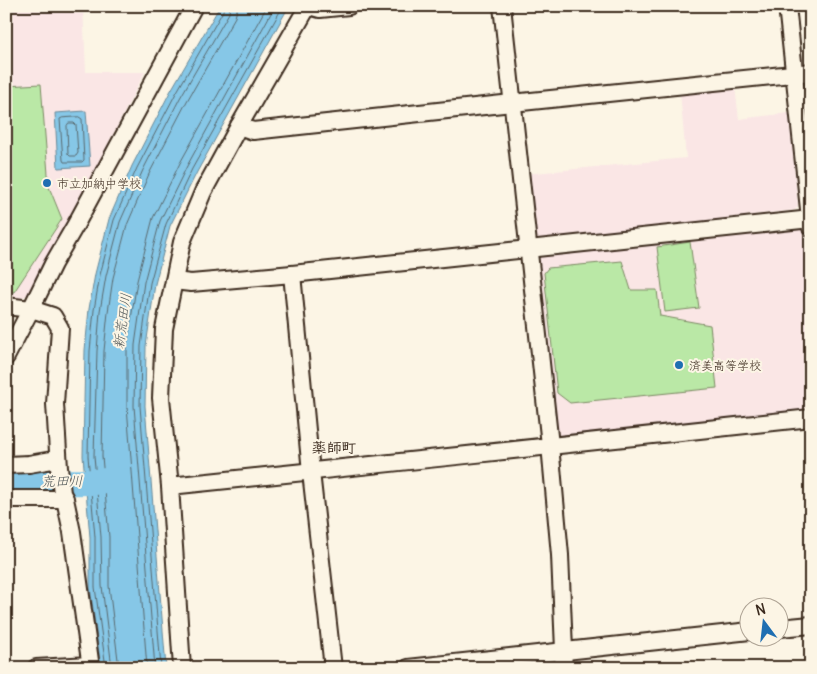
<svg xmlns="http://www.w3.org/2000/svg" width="817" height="674" viewBox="0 0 817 674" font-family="Delius,'Klee One',sans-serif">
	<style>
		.built { fill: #fae6e5 }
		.green { fill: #bae8a6; stroke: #7a8962 }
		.water { fill: #86c7e7; stroke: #688897 }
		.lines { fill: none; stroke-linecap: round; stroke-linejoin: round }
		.shore { stroke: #59696e; stroke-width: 1 }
		.river { stroke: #86c7e7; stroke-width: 26 }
		.minor-casing { stroke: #3b2a1e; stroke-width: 20 }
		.minor { stroke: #fcf5e5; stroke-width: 16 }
		.poi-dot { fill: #1f6fb2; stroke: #fcf5e5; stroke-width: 2 }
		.labels { text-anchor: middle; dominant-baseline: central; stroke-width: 4; stroke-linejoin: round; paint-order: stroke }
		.poi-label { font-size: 12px; fill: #3b2a1e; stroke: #fcf5e5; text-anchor: start }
		.water-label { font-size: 14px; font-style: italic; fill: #52595a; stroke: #fcf5e5 }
		.quarter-label { font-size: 15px; font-weight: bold; fill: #3b2a1e; stroke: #fcf5e5 }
	</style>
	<rect width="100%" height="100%" fill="#fcf5e5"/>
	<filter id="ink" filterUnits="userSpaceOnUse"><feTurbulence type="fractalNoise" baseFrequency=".02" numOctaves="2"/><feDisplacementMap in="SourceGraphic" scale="10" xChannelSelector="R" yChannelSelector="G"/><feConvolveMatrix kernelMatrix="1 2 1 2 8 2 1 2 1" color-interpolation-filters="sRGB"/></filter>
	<g filter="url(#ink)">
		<g class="built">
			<path d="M6,6H83L86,72H145L32,293L17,300H6Z"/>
			<path d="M735,87L739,119L789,113L798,206L795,210L536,241L525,174L686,158L680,92Z"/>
			<path d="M803,229L811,320V410L561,437L556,432L534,253Z"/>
		</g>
		<g class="green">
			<path d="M41,84L49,187L62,219L14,292L6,291V86Z"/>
			<path d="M690,242L699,308L665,312L657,247Z"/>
			<path d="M622,261L631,290H657L660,316L710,325L717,388L570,403L557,393L544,273L548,268Z"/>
		</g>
		<g class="water">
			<path d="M220,6H289L197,172L170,226L155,284L146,346L145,406L166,668H101L90,587V537L83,456L85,350L89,309L95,274L109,219L132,166L170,92Z"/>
			<path d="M86,111L90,166L58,168L55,113Z"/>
		</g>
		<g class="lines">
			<g class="shore">
				<path d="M79,117L82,119L84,160L82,162H64L63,160L60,119L62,118Z"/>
				<path d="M69,123H74L76,125L78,153L76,156H70L68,154L67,126Z"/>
				<path d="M106,668L95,587V537L88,456L90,351L94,310L100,275L114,220L137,168L175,95L223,11L224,6"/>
				<path d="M112,668L102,586L101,537L94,456L97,351L100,311L106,276L120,222L143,170L180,98L229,13L230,6"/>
				<path d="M119,668L109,586V537L102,456L104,351L108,312L113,278L127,225L149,174L187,101L235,17L238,6"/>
				<path d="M147,668L127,406V345L137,281L153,218L180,163L267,6"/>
				<path d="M155,668L134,406L135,345L144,282L160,221L187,166L275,6"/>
				<path d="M161,668L140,406L141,346L150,283L166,224L192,169L283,6"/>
			</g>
			<path class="river" d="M6,483L94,482L119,480"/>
			<defs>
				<g id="minor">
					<path d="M309,6L320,9L349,6"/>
					<path d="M502,6L550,445L560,555L564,650L563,668"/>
					<path d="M787,6L811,228"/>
					<path d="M239,126L253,131L512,103L811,72"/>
					<path d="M292,274L311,472L333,668"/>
					<path d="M174,281L191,283L292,274L811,219"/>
					<path d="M6,306L31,309L53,316L60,328L55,404L59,468L62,493L65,499L72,532L91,668"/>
					<path d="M6,357L31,309L53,264L75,226L194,6"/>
					<path d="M6,465L29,464L58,459"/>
					<path d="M170,486C384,465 597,440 811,418"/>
					<path d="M6,499H65"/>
					<path d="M780,628L811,625"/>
					<path d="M36,668L90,665"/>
					<path d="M182,668L170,486L161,398L164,329L182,242L203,192L239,126L308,6"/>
					<path d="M408,668L750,631"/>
				</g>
			</defs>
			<use href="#minor" class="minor-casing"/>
			<use href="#minor" class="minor"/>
		</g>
	</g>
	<g class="poi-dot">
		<circle cx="47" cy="183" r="5"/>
		<circle cx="679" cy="365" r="5"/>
	</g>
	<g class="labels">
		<g class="poi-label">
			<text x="57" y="183">市立加納中学校</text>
			<text x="689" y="365">済美高等学校</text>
		</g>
		<g class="water-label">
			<text transform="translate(122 321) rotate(-82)">新荒田川</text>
			<text transform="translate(62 481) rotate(-1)">荒田川</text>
		</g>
		<g class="quarter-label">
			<text x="334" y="447">薬師町</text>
		</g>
	</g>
	<rect width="817" height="674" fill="none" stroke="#fcf5e5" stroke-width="25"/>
	<rect x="12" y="12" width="792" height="649" fill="none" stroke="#3b2a1e" stroke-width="2" filter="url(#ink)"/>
	<g transform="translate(764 622) rotate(345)"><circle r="24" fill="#fcf5e5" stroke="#afa495"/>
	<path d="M0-4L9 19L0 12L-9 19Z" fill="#1f6fb2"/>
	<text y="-8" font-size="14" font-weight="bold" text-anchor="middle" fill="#3b2a1e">N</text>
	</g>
</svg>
